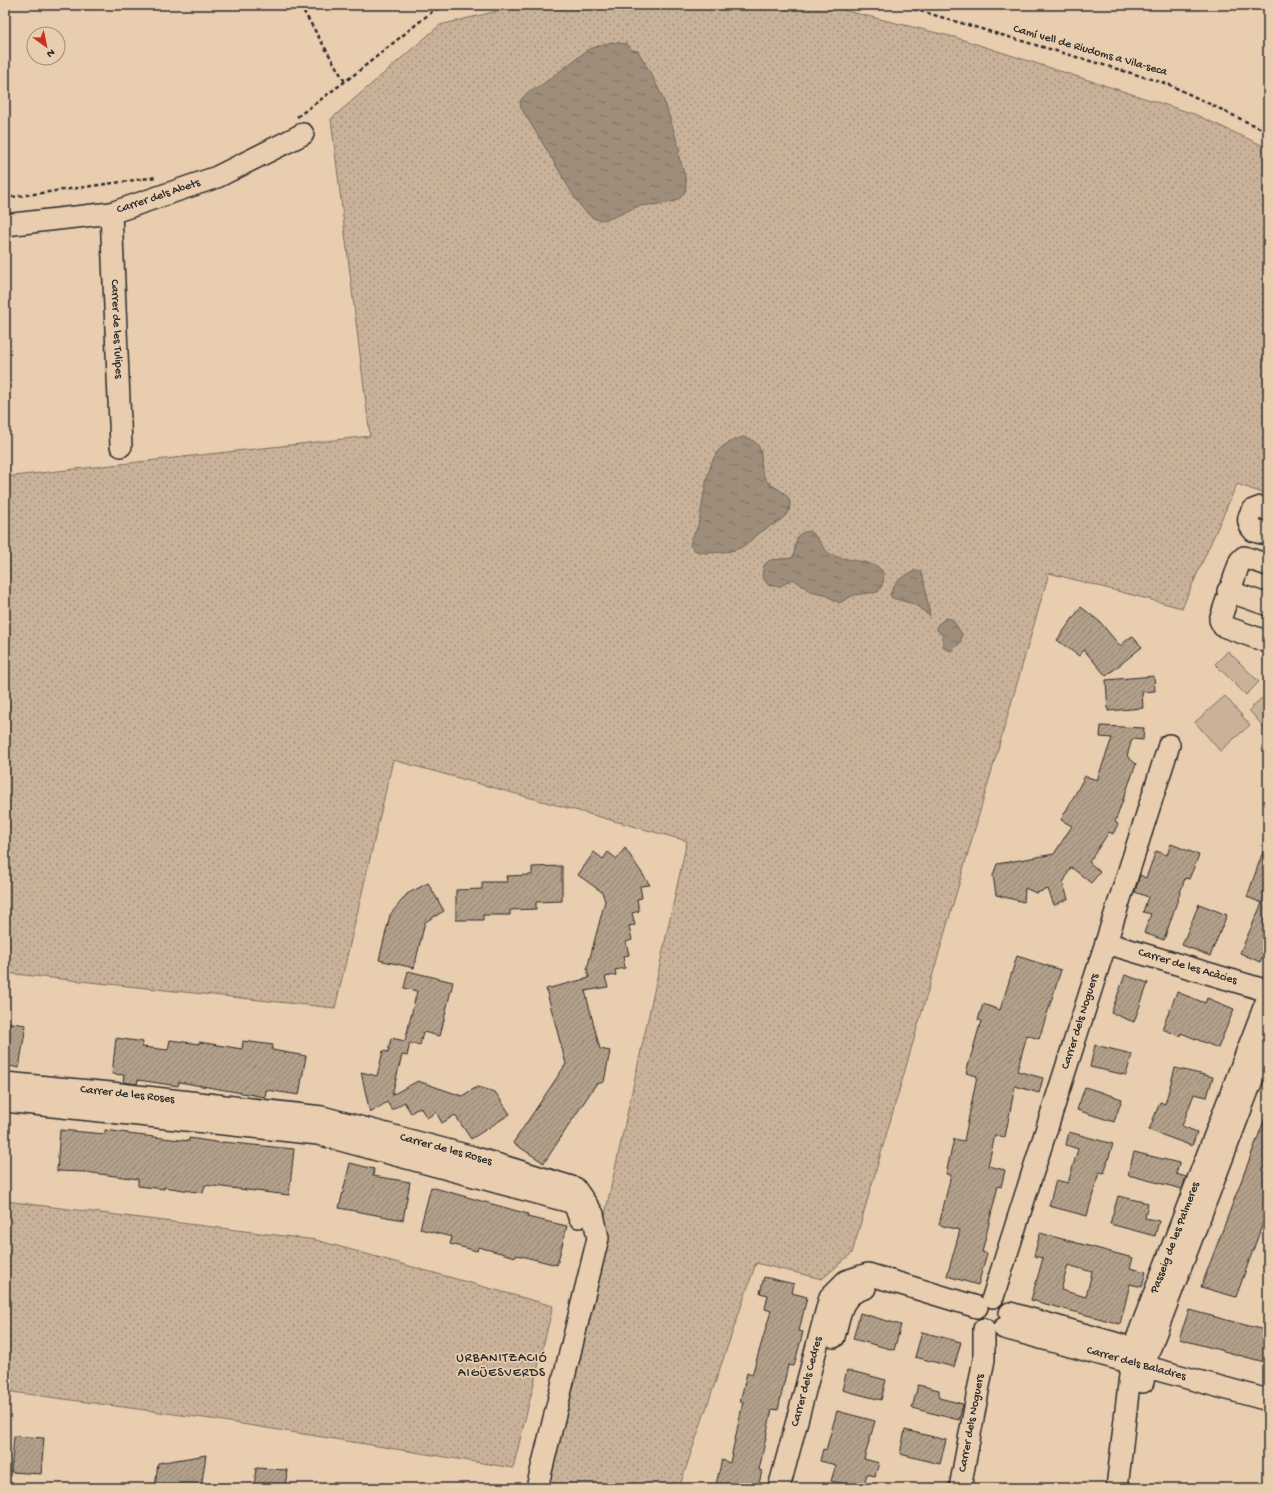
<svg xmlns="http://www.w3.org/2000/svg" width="1273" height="1493" viewBox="0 0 1273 1493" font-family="'Gochi Hand',sans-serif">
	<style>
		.grass { fill: url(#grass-dots); stroke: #7a6e62 }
		.garden { fill: #c9b299; stroke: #7a6e62 }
		.water { fill: url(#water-ripples); stroke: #6f665a }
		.building { fill: url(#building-hatch); stroke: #2b2b2b; fill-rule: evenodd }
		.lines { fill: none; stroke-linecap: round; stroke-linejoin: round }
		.minor-casing { stroke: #2b2b2b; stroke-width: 24 }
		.path { stroke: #2b2b2b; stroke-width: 2.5; stroke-dasharray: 4 3; stroke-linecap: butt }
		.minor { stroke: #e8cdaf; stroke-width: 21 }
		.labels { text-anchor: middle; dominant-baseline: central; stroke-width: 3.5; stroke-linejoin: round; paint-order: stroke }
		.street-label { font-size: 12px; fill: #2b2b2b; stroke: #e8cdaf }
		.neighbourhood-label { font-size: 13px; letter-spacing: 1px; fill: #2b2b2b; stroke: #e8cdaf }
	</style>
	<defs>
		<pattern id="grass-dots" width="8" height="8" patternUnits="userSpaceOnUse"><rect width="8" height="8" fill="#c9b299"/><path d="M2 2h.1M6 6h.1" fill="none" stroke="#a3917d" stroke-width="1.8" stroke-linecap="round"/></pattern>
		<pattern id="water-ripples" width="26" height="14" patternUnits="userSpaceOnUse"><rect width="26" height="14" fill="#9d8d7a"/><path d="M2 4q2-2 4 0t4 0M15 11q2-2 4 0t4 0" fill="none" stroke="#807364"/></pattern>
		<pattern id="building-hatch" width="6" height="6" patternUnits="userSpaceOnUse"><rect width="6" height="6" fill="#b3a08b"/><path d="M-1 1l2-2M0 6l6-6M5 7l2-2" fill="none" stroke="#928372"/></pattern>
	</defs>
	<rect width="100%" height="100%" fill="#e8cdaf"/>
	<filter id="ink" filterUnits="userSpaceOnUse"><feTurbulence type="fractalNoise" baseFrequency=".025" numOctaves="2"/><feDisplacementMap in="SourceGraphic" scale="8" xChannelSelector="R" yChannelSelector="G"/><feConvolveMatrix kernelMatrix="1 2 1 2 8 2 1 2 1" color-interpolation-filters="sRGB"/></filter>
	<g filter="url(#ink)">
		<g class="grass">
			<path d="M522,5H822L954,37L1194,114L1268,148V495L1237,484L1182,608L1049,573L852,1253L822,1279L756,1263L679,1488H545L687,841L393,760L335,1008L5,973V477L370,436L331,119L440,25Z"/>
			<path d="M5,1201L316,1240L553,1306L513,1468L211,1419L5,1391Z"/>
		</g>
		<g class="garden">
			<path d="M1228,651L1259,682L1246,695L1215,664Z"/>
			<path d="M1225,696L1250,725L1220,751L1195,722Z"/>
			<path d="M1263,697L1268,703V732L1249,710Z"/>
		</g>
		<g class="water">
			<path d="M612,42L627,44L632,50L638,51C648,69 659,87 666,106C671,121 675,136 680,151L678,153C680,164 689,180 685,191C679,207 655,203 641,206C627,208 605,228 590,216C578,206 570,189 562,176C549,153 535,131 521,108L520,101L528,92L539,87L589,49Z"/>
			<path d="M743,437C772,443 754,465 767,481C773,489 790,491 790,504C790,519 773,523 763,531C753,537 747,546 735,550C723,553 707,554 696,551L690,545C691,537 696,532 698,525C704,504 705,460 723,446C729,442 737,439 743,437Z"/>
			<path d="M808,531C819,535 822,550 832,555C849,563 901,558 878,592L854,595L839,603L824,594L810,591L793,579L779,587L768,585L762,576L764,565L770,560L792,558C798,548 791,534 808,531Z"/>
			<path d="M915,571H920L923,576L930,616L914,604L892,598L890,595C894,582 903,575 915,571Z"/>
			<path d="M946,618L952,619L962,634L960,643L951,651L944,648L942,635L937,630V625Z"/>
		</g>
		<g class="building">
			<path d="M1081,607L1100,622L1120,646L1132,636L1142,647L1106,676L1084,650L1079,656L1057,640Z"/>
			<path d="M1154,676L1155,691L1142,692L1143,708L1108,711L1106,680Z"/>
			<path d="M1101,726L1144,728L1143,740L1132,739L1127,756L1136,764L1115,822L1118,824L1113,834L1109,832L1089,862L1100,872L1091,883L1071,867L1063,883L1068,899L1054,905L1048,889L1036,893L1025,888L1024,902L996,895L993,875L997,864L1054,854L1072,826L1061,820L1085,776L1097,780L1112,738L1100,737Z"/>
			<path d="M1266,843H1268V944L1260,962L1240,953L1262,903L1247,897Z"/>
			<path d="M1171,844L1199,855L1189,879L1185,878L1164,940L1144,933L1151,914L1143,912L1148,897L1135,892L1140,875L1146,878L1156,851L1167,855Z"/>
			<path d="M625,848L650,885L640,886L642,898L637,899L639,911L632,913L635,925L629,926L632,940L626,942L629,955L623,956L625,968L615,970L616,975L605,977L608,987L585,991L600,1049L610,1051L604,1082L596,1084L544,1163L513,1143L566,1064L546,989L589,978L587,969L605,901L602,892L578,875L594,852L603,859L608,852L617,859Z"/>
			<path d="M562,866V901L536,902V909L510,910V915H483V920H456V890L482,889V882H507L506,876L532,875V867Z"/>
			<path d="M428,883L444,911L425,922L414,968L379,960L390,915L407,894Z"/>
			<path d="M1199,904L1227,915L1210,956L1182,945Z"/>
			<path d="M1017,956L1061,970L1039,1039L1027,1035L1017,1071L1043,1078L1039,1093L1015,1086L1005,1137L995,1135L988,1166L1005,1170L1001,1187L998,1186L982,1252L987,1253L978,1285L947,1276L960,1230L939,1225L951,1175L946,1174L954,1139L964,1141L977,1076L966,1073L981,1021L978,1020L983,1004L1000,1010Z"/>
			<path d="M408,971L453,982L440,1036L423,1032L420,1045L410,1043L407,1056L402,1055L392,1095L418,1081L462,1096L477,1087L495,1092L510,1114L471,1139L455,1115L442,1123L436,1112L427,1118L420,1107L411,1113L404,1102L392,1110L387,1102L370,1113L361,1072L377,1076L383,1051L388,1052L391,1038L405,1041L417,991L404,988Z"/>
			<path d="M1125,975L1148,983L1134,1022L1111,1013Z"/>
			<path d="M1177,992L1205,1003L1207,998L1234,1009L1218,1048L1181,1033L1180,1036L1162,1029Z"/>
			<path d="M5,1022L26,1025L19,1068L5,1065Z"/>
			<path d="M116,1038L143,1042L142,1047L168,1050L170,1040L199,1044V1042L242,1049L243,1041L273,1045L272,1050L306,1056L299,1095L266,1090L265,1097L179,1082L178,1086L138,1080L137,1084L123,1082L124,1075L112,1074Z"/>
			<path d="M1095,1045L1132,1054L1126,1075L1090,1067Z"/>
			<path d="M1175,1068L1213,1077L1207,1097L1194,1094L1182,1126L1197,1132L1192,1146L1149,1130L1160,1102L1165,1104Z"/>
			<path d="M1085,1087L1122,1099L1114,1122L1077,1110Z"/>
			<path d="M1267,1113L1268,1209L1236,1297L1201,1287Z"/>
			<path d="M60,1130L105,1134V1130L128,1133V1134L189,1141V1138L222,1143V1142L294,1149L289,1195L205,1185L203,1193L164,1187V1189L138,1186V1179L85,1172L57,1171Z"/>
			<path d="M1069,1132L1113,1144L1104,1173L1099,1172L1087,1216L1049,1206L1056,1180L1068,1183L1078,1149L1066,1145Z"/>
			<path d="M1134,1152L1179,1163L1176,1174L1186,1177L1182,1189L1128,1175Z"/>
			<path d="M350,1163L374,1169L373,1176L410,1182L403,1220L339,1208Z"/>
			<path d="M431,1187L528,1214L527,1217L567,1226L557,1265L517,1255L516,1257L478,1247L477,1251L450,1244L452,1237L420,1229Z"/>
			<path d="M1118,1196L1148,1203L1145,1218L1159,1221L1155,1236L1110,1224Z"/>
			<path d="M1040,1233L1133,1258L1130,1268L1146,1272L1142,1287L1130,1284L1120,1324L1031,1300L1043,1258L1034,1256ZM1068,1265L1092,1272L1086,1297L1061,1290Z"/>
			<path d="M764,1277L794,1284L792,1293L807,1297L799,1331L803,1332L794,1366L788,1365L778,1410L772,1409L759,1470L762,1471L758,1488H715L722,1460L730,1463L743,1402H740L747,1373L752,1375L771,1311L765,1309L768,1295L760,1293Z"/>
			<path d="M1189,1310L1268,1331V1363L1179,1339Z"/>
			<path d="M860,1313L901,1325L894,1350L853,1339Z"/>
			<path d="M922,1332L961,1342L954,1367L915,1357Z"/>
			<path d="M847,1370L886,1380L881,1400L842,1390Z"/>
			<path d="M918,1385L939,1390V1398L963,1404L959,1420L912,1408Z"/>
			<path d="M837,1411L875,1421L864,1459L879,1463L875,1476L867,1474L863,1488L831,1481L836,1465L820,1461L823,1449L826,1450Z"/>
			<path d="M905,1430L946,1440L940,1464L900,1454Z"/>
			<path d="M14,1436L44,1438L41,1474L11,1472Z"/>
			<path d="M206,1455L201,1488H155L158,1463Z"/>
			<path d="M256,1468L287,1470L285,1488H254Z"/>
		</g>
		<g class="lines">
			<defs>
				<g id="minor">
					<path id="s1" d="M111,213L121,446"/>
					<path id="s2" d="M5,225L111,213L217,177L303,134"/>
					<path d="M1268,510L1261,507L1253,510C1247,517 1247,524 1254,531L1261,533L1268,530"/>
					<path d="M1268,565L1244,557L1240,561L1220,620L1223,626L1268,642"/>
					<path d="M1228,591L1268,605"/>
					<path id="s3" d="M1106,943L1268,991"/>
					<path id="s4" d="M5,1083L111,1093L322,1117L473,1157L575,1188L593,1214L598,1238L537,1488"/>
					<path d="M5,1101L318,1134L574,1203L579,1217"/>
					<path id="s5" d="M993,1297L1169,745"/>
					<path d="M1010,1313L1146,1352"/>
					<path id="s6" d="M1004,1328L1268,1400"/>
					<path d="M834,1337C840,1315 840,1294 865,1288"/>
					<path d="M1143,1382L1148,1353L1268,1038"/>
					<path id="s7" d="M779,1488L830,1297L846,1281L868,1274L977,1307"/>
					<path id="s8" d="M960,1488L984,1359V1329"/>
					<path id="s9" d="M1117,1488L1133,1349L1268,997"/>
				</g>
			</defs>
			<use href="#minor" class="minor-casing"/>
			<g class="path">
				<path d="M300,5L345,82"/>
				<path d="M900,5L1168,84L1268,132"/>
				<path d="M297,117L355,74L434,10L451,5"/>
				<path d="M5,198L157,177"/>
			</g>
			<use href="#minor" class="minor"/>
		</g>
	</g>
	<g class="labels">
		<g class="street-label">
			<text transform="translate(1090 51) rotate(16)">Camí vell de Riudoms a Vila-seca</text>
			<text stroke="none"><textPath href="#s2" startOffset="157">Carrer dels Abets</textPath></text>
			<text stroke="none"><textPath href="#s1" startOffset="116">Carrer de les Tulipes</textPath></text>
			<text stroke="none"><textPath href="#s3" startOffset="85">Carrer de les Acàcies</textPath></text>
			<text stroke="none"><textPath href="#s5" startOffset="289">Carrer dels Noguers</textPath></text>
			<text stroke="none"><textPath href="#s4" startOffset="123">Carrer de les Roses</textPath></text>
			<text stroke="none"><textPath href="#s4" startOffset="447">Carrer de les Roses</textPath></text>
			<text stroke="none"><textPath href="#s9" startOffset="259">Passeig de les Palmeres</textPath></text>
			<text stroke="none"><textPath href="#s6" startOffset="137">Carrer dels Baladres</textPath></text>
			<text stroke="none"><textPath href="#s7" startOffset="110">Carrer dels Cedres</textPath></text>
			<text stroke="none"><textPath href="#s8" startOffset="66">Carrer dels Noguers</textPath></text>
		</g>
		<g class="neighbourhood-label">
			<text x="502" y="1358">URBANITZACIÓ<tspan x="502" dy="15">AIGÜESVERDS</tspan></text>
		</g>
	</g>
	<rect width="1273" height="1493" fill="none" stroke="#e8cdaf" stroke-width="20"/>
	<rect x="10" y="10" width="1253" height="1473" fill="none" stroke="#2b2b2b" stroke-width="1.5" filter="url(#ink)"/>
	<g transform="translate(46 46) rotate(147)"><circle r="19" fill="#e8cdaf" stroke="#9c8c7a"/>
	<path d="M0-3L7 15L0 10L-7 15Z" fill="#c8321e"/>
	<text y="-6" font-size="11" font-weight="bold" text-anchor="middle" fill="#2b2b2b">N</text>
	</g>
</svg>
